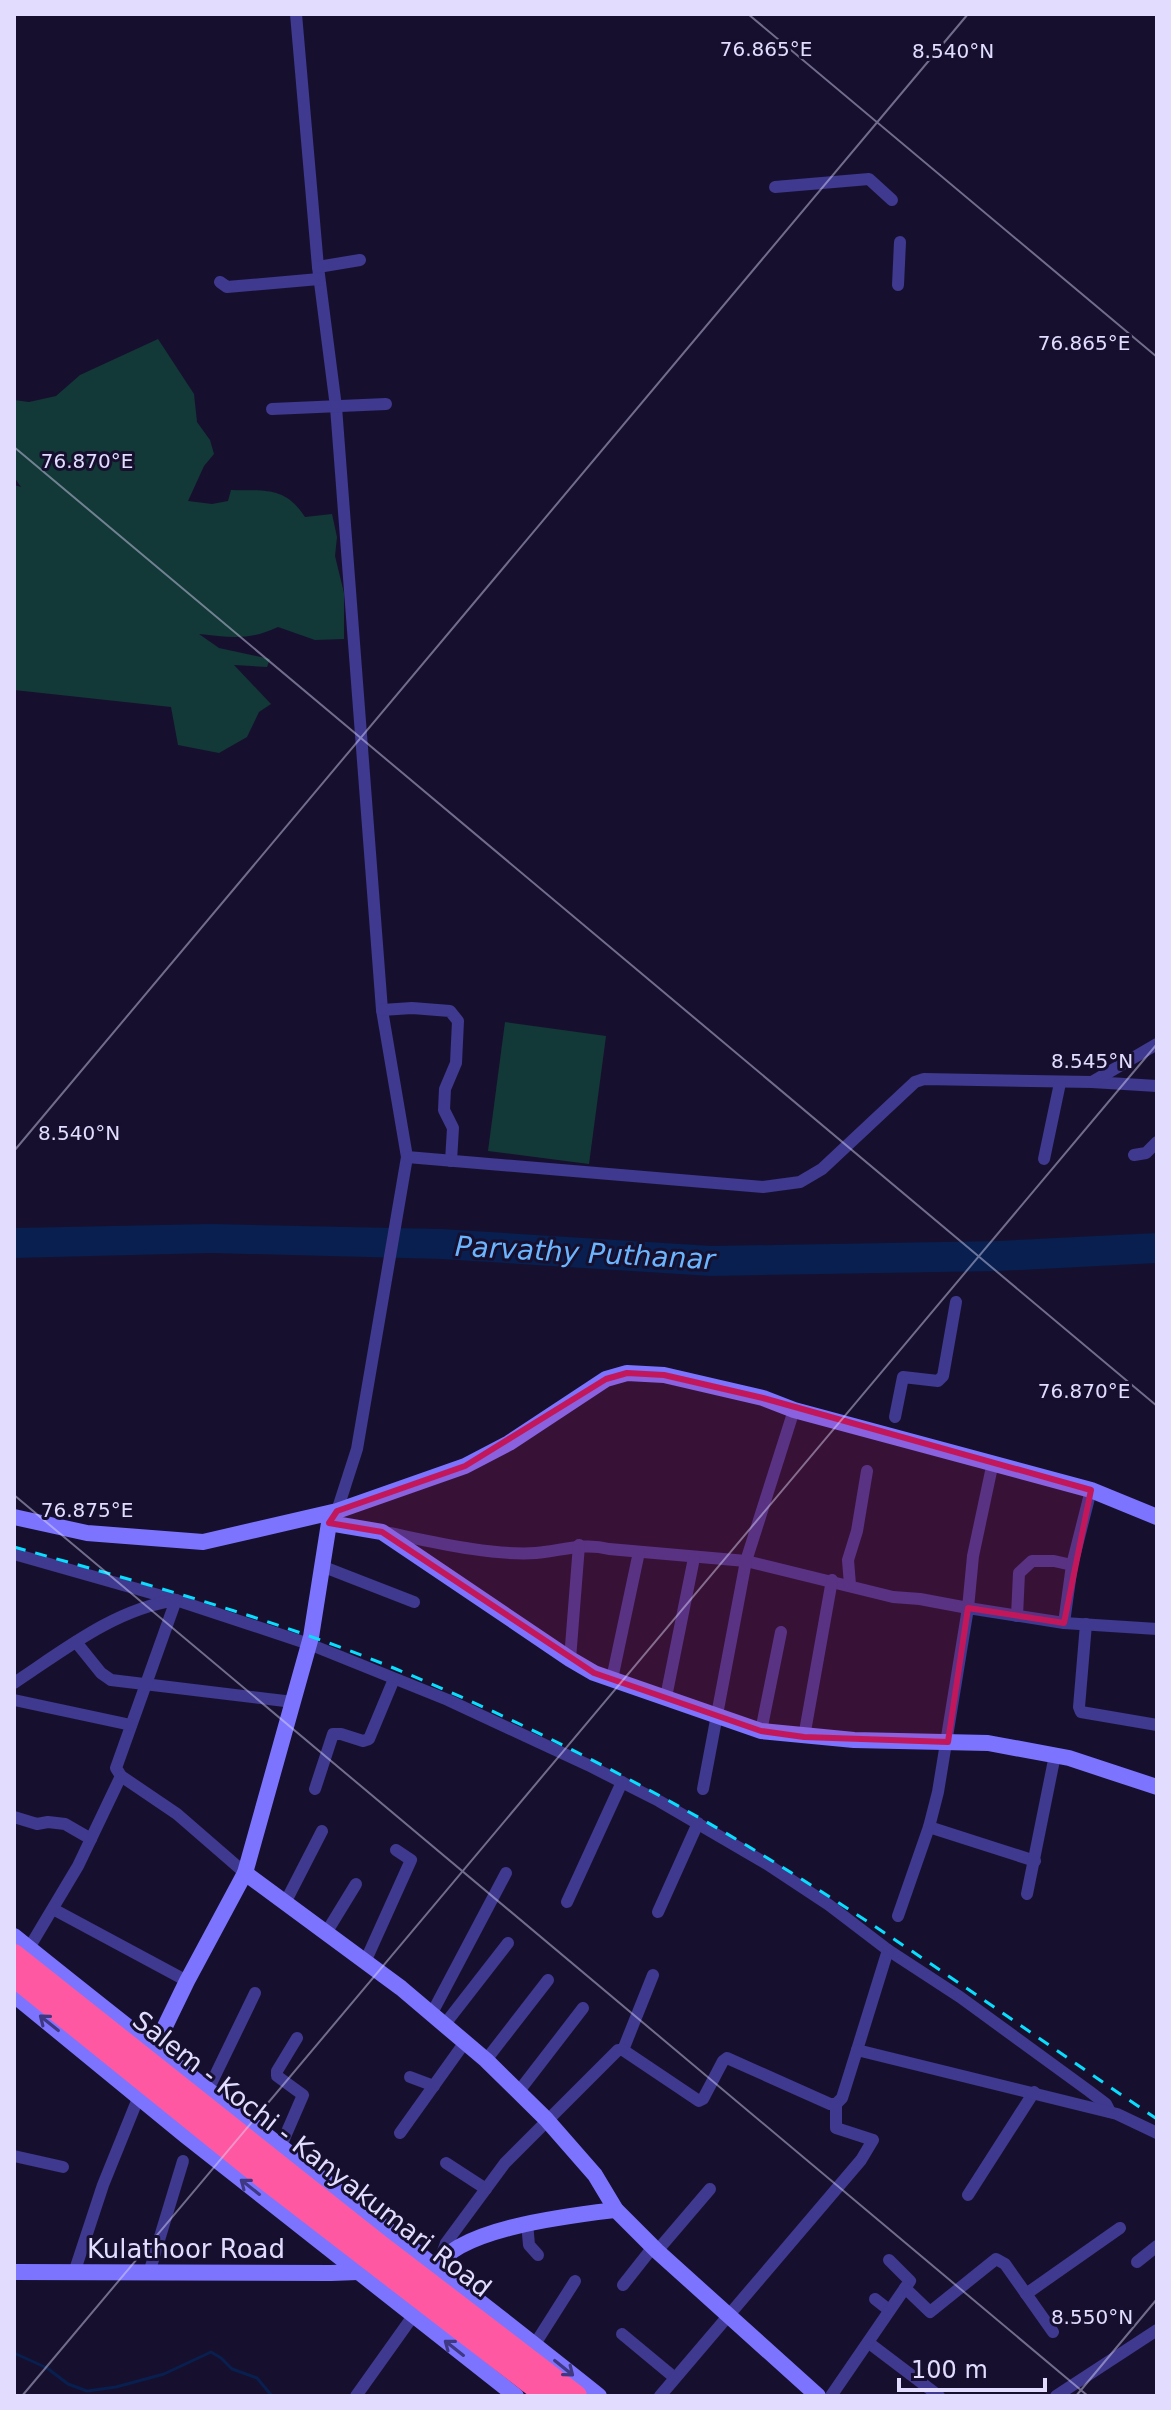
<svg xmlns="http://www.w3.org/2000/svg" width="1171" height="2410" viewBox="0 0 1171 2410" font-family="'DejaVu Sans',sans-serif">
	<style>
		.green { fill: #133838 }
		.water { fill: #081f4f }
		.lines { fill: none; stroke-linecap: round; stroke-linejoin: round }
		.stream { stroke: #081f4f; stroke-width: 3 }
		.street { stroke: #3f398f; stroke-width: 12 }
		.secondary { stroke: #7c74ff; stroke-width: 16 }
		.highway { stroke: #ff58a2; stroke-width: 22 }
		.rail { stroke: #09deff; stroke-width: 3; stroke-dasharray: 12 10; stroke-linecap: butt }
		.oneway { stroke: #3f3882 }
		.marked { fill: #c2185b; fill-opacity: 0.2; stroke: #c2185b; stroke-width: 6; stroke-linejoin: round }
		.ticks { fill: none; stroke: #e2ddff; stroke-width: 2; stroke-opacity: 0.45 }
		.labels { text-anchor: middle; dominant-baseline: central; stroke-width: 6; stroke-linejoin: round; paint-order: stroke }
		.street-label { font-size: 26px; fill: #e2ddff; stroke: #16102e }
		.water-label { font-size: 28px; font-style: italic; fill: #6bb5ff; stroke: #16102e }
		.ticks-label { font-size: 20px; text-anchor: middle; fill: #e2ddff; stroke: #16102e; stroke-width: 6; stroke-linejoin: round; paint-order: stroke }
	</style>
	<rect width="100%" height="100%" fill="#16102e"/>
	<g class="green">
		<path d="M158,339L194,394L197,422L210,440L214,454L204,466L188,501L212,504L228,501L231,490C265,491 285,486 305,517L332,514L337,537L335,556L344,593V639L315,640L278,627C249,641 229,637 199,634L219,648L270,659L267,667L234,665L271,704L259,712L247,737L219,753L178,745L171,707L14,690V485L21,487L14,477V400L29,402L56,396L80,375Z"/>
		<path d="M505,1022L606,1036L589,1164L488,1151Z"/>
	</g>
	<path class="water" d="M211,1224L442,1229L712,1246L998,1241L1157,1233V1263L999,1271L711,1276L441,1259L211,1253L14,1258V1228Z"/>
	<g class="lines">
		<path class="stream" d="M14,2353L47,2368L68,2384L87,2391L116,2387L164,2374L211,2352L221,2358L232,2369L257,2378L272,2396"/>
		<g class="street">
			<path d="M296,14L318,267L336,407L382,1010L407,1157L357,1449L337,1511"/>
			<path d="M775,187L869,179L892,200"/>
			<path d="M318,267L360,260"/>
			<path d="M220,282L227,287L319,279"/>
			<path d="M898,285L900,242"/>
			<path d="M272,409L386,404"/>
			<path d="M382,1010L412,1008L450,1011L458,1021L456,1063L445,1089L444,1110L453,1128L451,1161"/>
			<path d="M1092,1082L1157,1086"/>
			<path d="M1134,1155L1146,1153L1157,1142"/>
			<path d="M407,1157L763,1187L800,1182L822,1169L915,1082L924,1079L1092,1082L1157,1044"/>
			<path d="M1044,1159L1060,1083"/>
			<path d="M895,1417L903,1377L938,1381L943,1376L956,1302"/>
			<path d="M389,1533C433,1542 492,1556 536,1553C562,1551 583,1542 609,1549L746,1561L893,1597L920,1599L968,1608L973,1556L993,1462"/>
			<path d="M14,1554L176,1600L309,1644L448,1700L588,1765L659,1801L767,1864L829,1905L888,1950L960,1997L1089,2091L1106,2104L1110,2112"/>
			<path d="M324,1567L414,1602"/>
			<path d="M850,1585L848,1560L857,1531L867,1471"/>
			<path d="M1017,1616L1019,1573L1032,1561H1054L1072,1565"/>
			<path d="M1064,1623L1072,1565L1091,1490"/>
			<path d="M1086,1624L1079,1707L1081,1712L1157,1725"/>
			<path d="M76,1642L101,1673L111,1680L293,1702"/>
			<path d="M570,1659L579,1545"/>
			<path d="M612,1679L639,1552"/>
			<path d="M14,1683C64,1650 115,1609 176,1600L116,1768L121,1776L177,1814L245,1873"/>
			<path d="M666,1697L694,1558"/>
			<path d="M14,1700L131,1725"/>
			<path d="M761,1731L781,1632"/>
			<path d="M804,1737L832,1580"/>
			<path d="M315,1789L333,1734H341L363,1741L369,1739L394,1679"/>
			<path d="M703,1789L746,1561L794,1410"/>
			<path d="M14,1817L37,1824L48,1822L65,1824L91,1839"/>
			<path d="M929,1827L1035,1861"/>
			<path d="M1027,1894L1055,1755"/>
			<path d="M567,1902L622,1782"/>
			<path d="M285,1903L322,1831"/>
			<path d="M53,1909L187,1981"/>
			<path d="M658,1912L698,1823"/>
			<path d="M898,1916L929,1827L938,1792L968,1608L1064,1623L1157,1629"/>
			<path d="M326,1933L356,1884"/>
			<path d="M29,1948L78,1866L121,1776"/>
			<path d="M365,1962L411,1860L396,1850"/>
			<path d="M432,2013L506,1873"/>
			<path d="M445,2024L508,1943"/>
			<path d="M623,2050L653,1975"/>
			<path d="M857,2050L888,1950"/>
			<path d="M486,2060L548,1980"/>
			<path d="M410,2077L434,2086"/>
			<path d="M209,2088L255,1993"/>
			<path d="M519,2091L583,2008"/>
			<path d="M400,2133L465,2042"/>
			<path d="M280,2148L303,2095L277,2076V2071L297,2038"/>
			<path d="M14,2156L63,2167"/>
			<path d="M446,2163L486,2189"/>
			<path d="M968,2195L1034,2092"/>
			<path d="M527,2223L529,2245L538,2255"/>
			<path d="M657,2251L710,2189"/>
			<path d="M440,2260L446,2243L505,2163L618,2050H623L699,2101L703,2099L723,2061L727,2058L830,2104H836L842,2098L857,2050L1117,2114L1157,2133"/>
			<path d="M889,2260L910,2281L905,2288"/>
			<path d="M1137,2262L1157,2246"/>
			<path d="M74,2273L103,2185L139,2096"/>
			<path d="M149,2273L183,2161"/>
			<path d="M623,2285L653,2247"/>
			<path d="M1026,2294L1120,2228"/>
			<path d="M875,2299L889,2310"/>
			<path d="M622,2334L675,2378"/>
			<path d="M869,2343L939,2396"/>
			<path d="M535,2344L575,2281"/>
			<path d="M356,2396L413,2316L414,2309"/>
			<path d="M660,2396L861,2160L873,2140L836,2128V2104"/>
			<path d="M831,2396L905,2288L930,2312L996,2259L1005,2264L1053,2332"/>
			<path d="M1056,2396L1157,2330"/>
		</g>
		<g class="secondary">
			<path d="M14,1517L87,1533L203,1542L337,1511L465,1466L509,1443L606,1379L627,1373L664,1375L763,1398L794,1410L1091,1490L1157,1517"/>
			<path d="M329,1523L382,1532L570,1659L594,1673L761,1731L854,1740L988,1743L1069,1758L1157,1787"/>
			<path d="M245,1873L401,1988L486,2060L546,2119L595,2175L616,2210L657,2251L818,2396"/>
			<path d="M14,1936C207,2092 405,2241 599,2396"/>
			<path d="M14,1995L186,2136L516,2396"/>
			<path d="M155,2047L187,1981L245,1873L311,1637L329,1523L334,1516"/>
			<path d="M436,2269C455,2228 574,2215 616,2210"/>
			<path d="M14,2272L331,2273L358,2272L359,2270"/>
		</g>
		<g class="highway">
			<path d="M14,1955L379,2245L576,2396"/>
			<path d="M14,1976L263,2177L547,2396"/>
		</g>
		<path class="rail" d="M14,1547C143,1583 272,1618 396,1669C481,1704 566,1745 647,1789C824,1883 991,2007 1157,2119"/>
	</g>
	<defs><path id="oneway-shaft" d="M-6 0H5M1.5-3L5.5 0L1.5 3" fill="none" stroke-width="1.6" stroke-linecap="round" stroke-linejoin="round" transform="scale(2)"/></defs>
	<g class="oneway">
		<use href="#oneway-shaft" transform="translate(49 2023) rotate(-141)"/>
		<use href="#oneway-shaft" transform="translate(250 2187) rotate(-142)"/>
		<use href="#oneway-shaft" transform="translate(454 2348) rotate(-142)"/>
		<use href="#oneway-shaft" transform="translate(564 2368) rotate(39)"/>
	</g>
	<path class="marked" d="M627,1373L664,1375L763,1398L1091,1490L1064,1623L968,1608L948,1742L804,1737L761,1731L594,1673L382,1532L329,1523L337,1511L465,1466L606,1379Z"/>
	<path class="ticks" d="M748,14L1157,357M14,447L1157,1406M14,1151L968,14M14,1495L1088,2396M22,2396L1157,1044M1076,2396L1157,2299"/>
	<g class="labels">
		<g class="street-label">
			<text transform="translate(312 2154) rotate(38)">Salem - Kochi - Kanyakumari Road</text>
			<text x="186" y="2249">Kulathoor Road</text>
		</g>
		<g class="water-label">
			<text transform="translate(585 1253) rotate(3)">Parvathy Puthanar</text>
		</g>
	</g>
	<g class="ticks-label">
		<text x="766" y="56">76.865°E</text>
		<text x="953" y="58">8.540°N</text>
		<text x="1084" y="350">76.865°E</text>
		<text x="87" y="468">76.870°E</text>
		<text x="1092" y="1068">8.545°N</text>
		<text x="79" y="1140">8.540°N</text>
		<text x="1084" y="1398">76.870°E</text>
		<text x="87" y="1517">76.875°E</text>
		<text x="1092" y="2324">8.550°N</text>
	</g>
	<rect width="1171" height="2410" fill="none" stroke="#e2ddff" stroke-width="32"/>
	<path d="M899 2378v12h146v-12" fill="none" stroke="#e2ddff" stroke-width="4"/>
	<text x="911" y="2378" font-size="24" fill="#e2ddff" stroke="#16102e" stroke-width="6" paint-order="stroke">100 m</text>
</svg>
